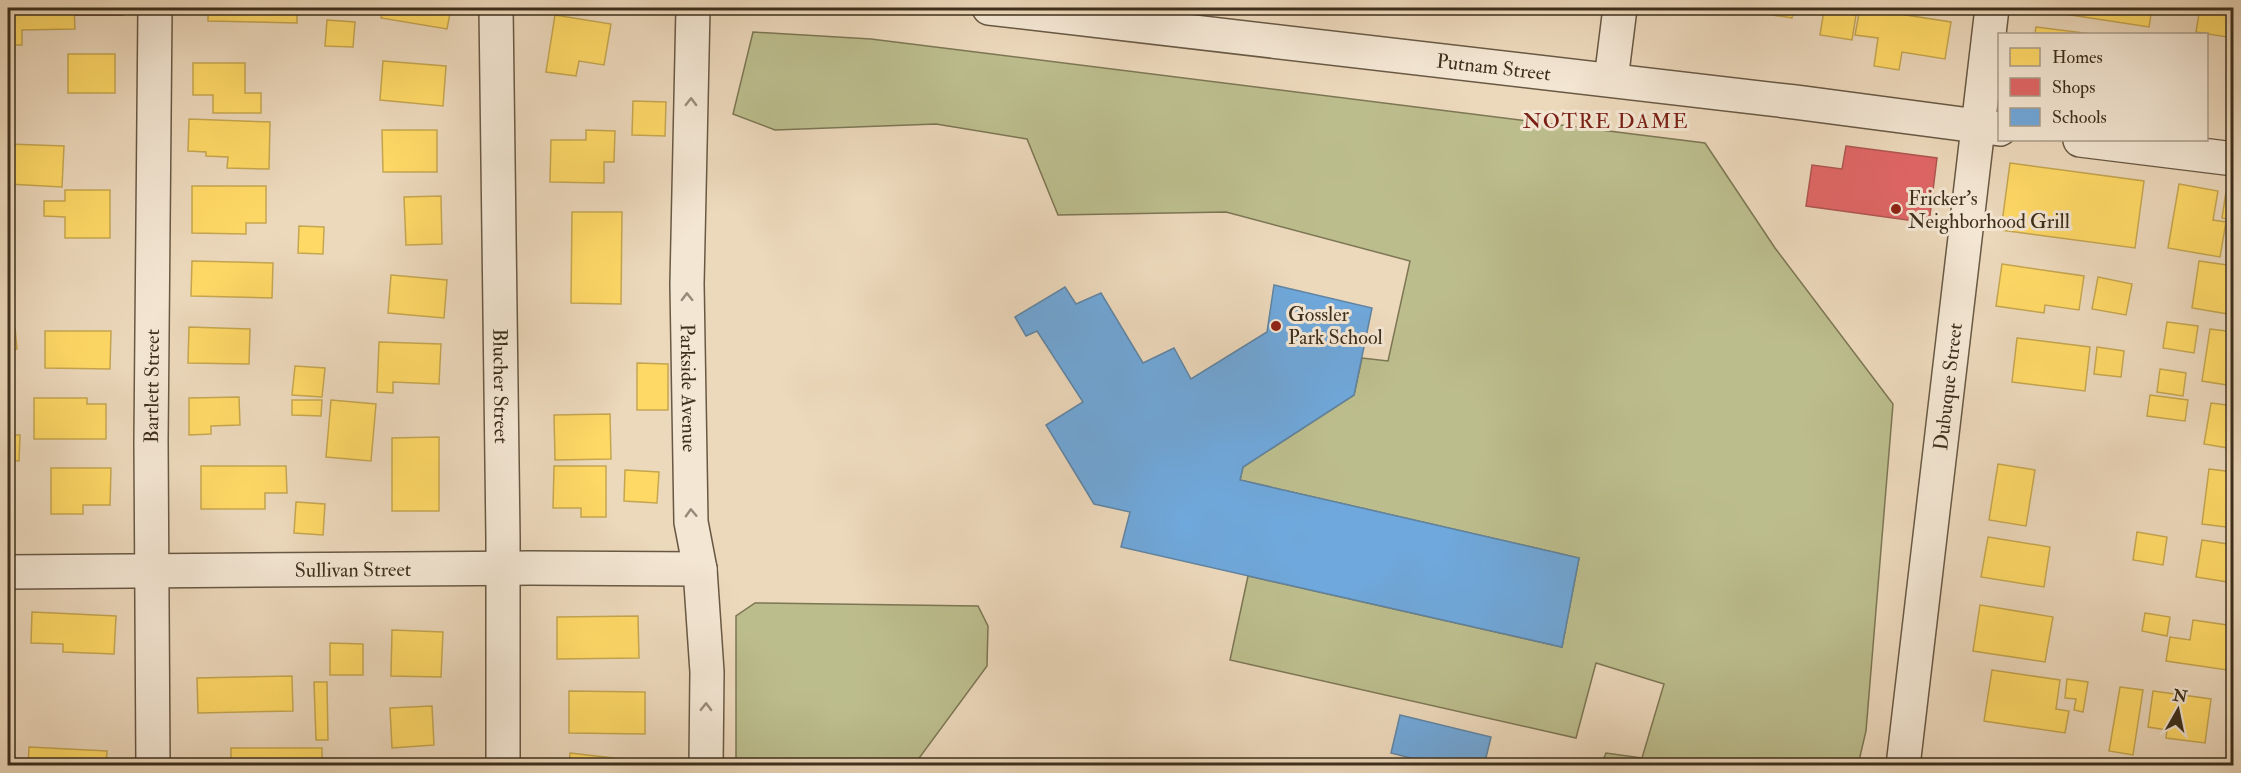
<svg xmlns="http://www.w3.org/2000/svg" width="2241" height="773" viewBox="0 0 2241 773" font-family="'IM FELL Double Pica',serif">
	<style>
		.green { fill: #bcbd8d; stroke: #7c7654; stroke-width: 1.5 }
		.homes { fill: #ffd966; stroke: #c5a650; stroke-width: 1.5 }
		.shops { fill: #e06666; stroke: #af5650; stroke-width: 1.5 }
		.schools { fill: #6fa8dc; stroke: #6084a2; stroke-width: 1.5 }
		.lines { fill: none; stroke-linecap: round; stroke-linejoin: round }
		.minor-casing { stroke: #695944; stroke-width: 36 }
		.minor { stroke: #f3e6d3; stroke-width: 33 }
		.oneway { stroke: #988a78 }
		.poi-dot { fill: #8f2418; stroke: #f3e6d3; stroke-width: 2 }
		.labels { text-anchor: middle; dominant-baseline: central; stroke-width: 6; stroke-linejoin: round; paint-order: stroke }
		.street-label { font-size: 20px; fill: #3d2f1c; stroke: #f3e6d3 }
		.poi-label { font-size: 20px; fill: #3d2f1c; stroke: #f3e6d3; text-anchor: start }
		.neighbourhood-label { font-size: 21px; letter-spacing: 1.5px; fill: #7a1f14; stroke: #f3e6d3 }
	</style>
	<rect width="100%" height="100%" fill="#ecd8bb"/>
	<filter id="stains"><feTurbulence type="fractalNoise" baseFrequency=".00333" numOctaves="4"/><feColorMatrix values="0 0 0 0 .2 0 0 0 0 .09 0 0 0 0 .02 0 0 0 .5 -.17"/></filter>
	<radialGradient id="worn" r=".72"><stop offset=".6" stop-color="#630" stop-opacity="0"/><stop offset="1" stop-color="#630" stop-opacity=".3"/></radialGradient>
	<g class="green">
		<path d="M753,32L871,39L1705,143L1775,248L1893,404L1866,731L1858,765H1601L1606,753L1642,758L1664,684L1596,663L1576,738L1230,660L1248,576L1562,647L1579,558L1240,480L1243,467L1354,395L1362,358L1388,361L1410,261L1226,212L1058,215L1027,139L936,124L775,130L733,114Z"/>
		<path d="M755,603L978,606L988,626L987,666L914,765H736V616Z"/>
	</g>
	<g class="homes">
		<path d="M8,8H74L75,29L22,30V45H8Z"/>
		<path d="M208,8H297V23L208,21Z"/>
		<path d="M383,8H451L447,29L381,18Z"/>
		<path d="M1383,8H1417L1416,13Z"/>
		<path d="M1520,8H1558L1557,13Z"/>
		<path d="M1748,8H1794L1792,18L1747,11Z"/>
		<path d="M1860,8L1951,22L1945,59L1902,52L1899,70L1874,66L1878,38L1855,35Z"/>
		<path d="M2045,8H2152L2149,27L2045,11Z"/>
		<path d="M2200,8H2231L2227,37L2196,32Z"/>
		<path d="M1824,10L1856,15L1852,40L1820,35Z"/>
		<path d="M555,15L611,24L604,65L579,61L576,76L546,72Z"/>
		<path d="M327,20L355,22L353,47L325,46Z"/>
		<path d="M2036,27L2092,34H2035Z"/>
		<rect x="68" y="54" width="47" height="39"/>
		<path d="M383,61L446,66L443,106L380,100Z"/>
		<path d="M193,63H245V93H261V113H213V95H193Z"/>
		<path d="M633,101L666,102L665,136L632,135Z"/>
		<path d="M189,119L270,122L269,169L227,168L228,157L206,156V152L188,151Z"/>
		<path d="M382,130H437V172H383Z"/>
		<path d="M586,130L615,131L614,162H604V183L550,182L551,140H586Z"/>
		<path d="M8,144L64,146L62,187L8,184Z"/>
		<path d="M2010,163L2144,181L2135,248L2001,230Z"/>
		<path d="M2179,184L2218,191L2213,220L2226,222L2220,257L2168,248Z"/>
		<path d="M192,186H266V223H246V234L192,233Z"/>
		<path d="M65,190H110V238H65V217L44,216V201H65Z"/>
		<path d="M2226,192L2234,194V257L2227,256L2233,220L2222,218Z"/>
		<path d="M441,196L442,244L406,245L404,197Z"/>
		<path d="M572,212H622L621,304L571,303Z"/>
		<path d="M299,226L324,227L323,254L298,253Z"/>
		<path d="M8,232H13L10,255H8Z"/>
		<path d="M192,261L273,263L272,298L191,296Z"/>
		<path d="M2199,261L2234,266V315L2192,308Z"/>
		<path d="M2002,264L2084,276L2079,310L2045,305L2044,313L1996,306Z"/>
		<path d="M391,275L447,280L444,318L388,313Z"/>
		<path d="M2098,277L2132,284L2126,315L2092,309Z"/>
		<path d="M2167,322L2198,326L2194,353L2163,348Z"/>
		<path d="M189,327L250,329L249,364L188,363Z"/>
		<path d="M15,328L17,349L8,350V329Z"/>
		<path d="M2210,329L2234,332V386L2202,381Z"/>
		<path d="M45,331H111L110,369L45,368Z"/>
		<path d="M2017,338L2090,347L2085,391L2012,382Z"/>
		<path d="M379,342L441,344L439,384L393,382V393L377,392Z"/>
		<path d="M2097,347L2124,351L2121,377L2094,374Z"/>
		<path d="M637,363L668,364V410H637Z"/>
		<path d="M295,366L325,368L322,397L292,395Z"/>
		<path d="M2160,369L2186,373L2183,396L2157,392Z"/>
		<path d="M2150,395L2188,400L2185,421L2147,416Z"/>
		<path d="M239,397L240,425L211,426V434L189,435V398Z"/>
		<path d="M34,398H87V404H106V439H34Z"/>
		<path d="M292,400H322L321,416L292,415Z"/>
		<path d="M331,400L376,404L371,461L326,457Z"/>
		<path d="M2211,403L2234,406V449L2204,444Z"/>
		<path d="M610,414L611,459L555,460L554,415Z"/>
		<path d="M8,435H20L19,461L8,460Z"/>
		<path d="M439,437V511H392V438Z"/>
		<path d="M1998,464L2035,470L2026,526L1989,520Z"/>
		<path d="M201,466H286L287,493H265V509H201Z"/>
		<path d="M554,466H606V517H581V508H553Z"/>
		<path d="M51,468H111L110,505H83V514H51Z"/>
		<path d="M2209,469L2234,472V528L2202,524Z"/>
		<path d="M625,470L659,472L657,503L624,501Z"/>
		<rect x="8" y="471" width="5" height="21"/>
		<path d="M296,502L325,504L323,535L294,533Z"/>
		<path d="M2137,532L2167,537L2163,565L2133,560Z"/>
		<path d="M1988,537L2050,547L2044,587L1981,577Z"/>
		<path d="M2202,540L2234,545V583L2196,577Z"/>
		<path d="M1980,605L2053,617L2045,662L1973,651Z"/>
		<path d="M32,612L116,616L114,654L63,652V644L31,643Z"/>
		<path d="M2145,613L2170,617L2167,636L2142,631Z"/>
		<path d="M638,616L639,658L557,659V617Z"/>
		<path d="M2193,620L2234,626V671L2166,661L2170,637L2190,640Z"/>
		<path d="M392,630L443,632L441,677L391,676Z"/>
		<path d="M330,643L363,644V675H330Z"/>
		<path d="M1992,670L2060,680L2056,709L2069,711L2065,733L1984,721Z"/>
		<path d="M292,676L293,711L198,713L197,678Z"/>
		<path d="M2067,679L2088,682L2083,712L2074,710L2076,699L2065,698Z"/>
		<path d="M314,682H327L328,740H316Z"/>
		<path d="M2120,687L2143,690L2133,755L2109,751Z"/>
		<path d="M569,691L645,692V734L569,733Z"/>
		<path d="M2153,691L2211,699L2205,743L2166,738L2167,730L2148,727Z"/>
		<path d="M432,706L434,745L392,748L390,708Z"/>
		<path d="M29,747L107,751L106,766H28Z"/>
		<rect x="231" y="748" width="91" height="18"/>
		<path d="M570,753L613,758L612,766H569Z"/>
	</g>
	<g class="shops">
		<path d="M74,8H123V15H75Z"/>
		<path d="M1846,146L1937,158L1929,223L1806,206L1812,165L1842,169Z"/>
	</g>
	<g class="schools">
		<path d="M1274,285L1372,308L1354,395L1243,467L1240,480L1579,558L1562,647L1121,547L1130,512L1094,504L1046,425L1083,402L1037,331L1026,336L1015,317L1065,287L1076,304L1101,293L1143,363L1174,348L1191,379L1267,332Z"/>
		<path d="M1400,715L1491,737L1484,766H1442L1391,753Z"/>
	</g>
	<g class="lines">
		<defs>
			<g id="minor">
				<path id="s1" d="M496,8L503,539V766"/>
				<path id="s2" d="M693,8L687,284L691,522L700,569L707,672L706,766"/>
				<path id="s3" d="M989,8L1795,102L2000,129"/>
				<path d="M1611,80L1620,8"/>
				<path d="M2080,140L2234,159"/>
				<path id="s4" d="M8,572L530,568L700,569"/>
				<path id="s5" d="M153,766L151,441L155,8"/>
				<path id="s6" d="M1903,766L1992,8"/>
			</g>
		</defs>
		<use href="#minor" class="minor-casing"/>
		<use href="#minor" class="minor"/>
	</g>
	<defs><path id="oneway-chevron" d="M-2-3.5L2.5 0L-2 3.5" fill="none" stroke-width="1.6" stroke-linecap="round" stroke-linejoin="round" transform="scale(1.5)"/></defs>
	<g class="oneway">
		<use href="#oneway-chevron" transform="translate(691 102) rotate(-89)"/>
		<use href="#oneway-chevron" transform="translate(687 297) rotate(-91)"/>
		<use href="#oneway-chevron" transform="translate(691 513) rotate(-92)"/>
		<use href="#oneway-chevron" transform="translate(706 707) rotate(-89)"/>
	</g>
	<g class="poi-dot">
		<circle cx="1896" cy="209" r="6"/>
		<circle cx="1276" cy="326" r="6"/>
	</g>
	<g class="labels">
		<g class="street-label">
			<text stroke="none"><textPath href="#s3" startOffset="508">Putnam Street</textPath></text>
			<text stroke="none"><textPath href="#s5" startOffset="380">Bartlett Street</textPath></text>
			<text stroke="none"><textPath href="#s1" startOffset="378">Blucher Street</textPath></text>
			<text stroke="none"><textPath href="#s6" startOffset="382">Dubuque Street</textPath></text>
			<text stroke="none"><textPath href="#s2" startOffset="380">Parkside Avenue</textPath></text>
			<text stroke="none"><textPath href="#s4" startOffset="345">Sullivan Street</textPath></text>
		</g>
		<g class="poi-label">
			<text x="1908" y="198">Fricker's<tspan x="1908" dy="23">Neighborhood Grill</tspan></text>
			<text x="1288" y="314">Gossler<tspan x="1288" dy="23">Park School</tspan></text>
		</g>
		<g class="neighbourhood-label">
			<text x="1606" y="121">NOTRE DAME</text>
		</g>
	</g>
	<rect width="2241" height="773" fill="none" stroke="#ecd8bb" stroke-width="30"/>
	<rect x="9" y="9" width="2223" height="755" fill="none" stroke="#3d2f1c" stroke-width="3"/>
	<rect x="15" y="15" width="2211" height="743" fill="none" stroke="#3d2f1c" stroke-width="1.5"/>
	<rect x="1998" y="33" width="210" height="108" fill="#f3e6d3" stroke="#aa9d8a" stroke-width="1.5"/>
	<rect x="2010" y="48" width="30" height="18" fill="#ffd966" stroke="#aa9d8a" stroke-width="1.5"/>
	<text x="2052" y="63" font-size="18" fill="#3d2f1c">Homes</text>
	<rect x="2010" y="78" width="30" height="18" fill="#e06666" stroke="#aa9d8a" stroke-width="1.5"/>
	<text x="2052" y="93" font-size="18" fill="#3d2f1c">Shops</text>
	<rect x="2010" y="108" width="30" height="18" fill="#6fa8dc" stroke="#aa9d8a" stroke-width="1.5"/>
	<text x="2052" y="123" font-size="18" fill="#3d2f1c">Schools</text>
	<g transform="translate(2178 710) rotate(9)" stroke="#f3e6d3" stroke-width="4.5" paint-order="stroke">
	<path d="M0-4.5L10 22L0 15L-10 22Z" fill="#3d2f1c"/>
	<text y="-9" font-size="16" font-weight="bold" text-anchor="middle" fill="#3d2f1c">N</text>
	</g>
	<rect width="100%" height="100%" filter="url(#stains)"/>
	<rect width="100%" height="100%" fill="url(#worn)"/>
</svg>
